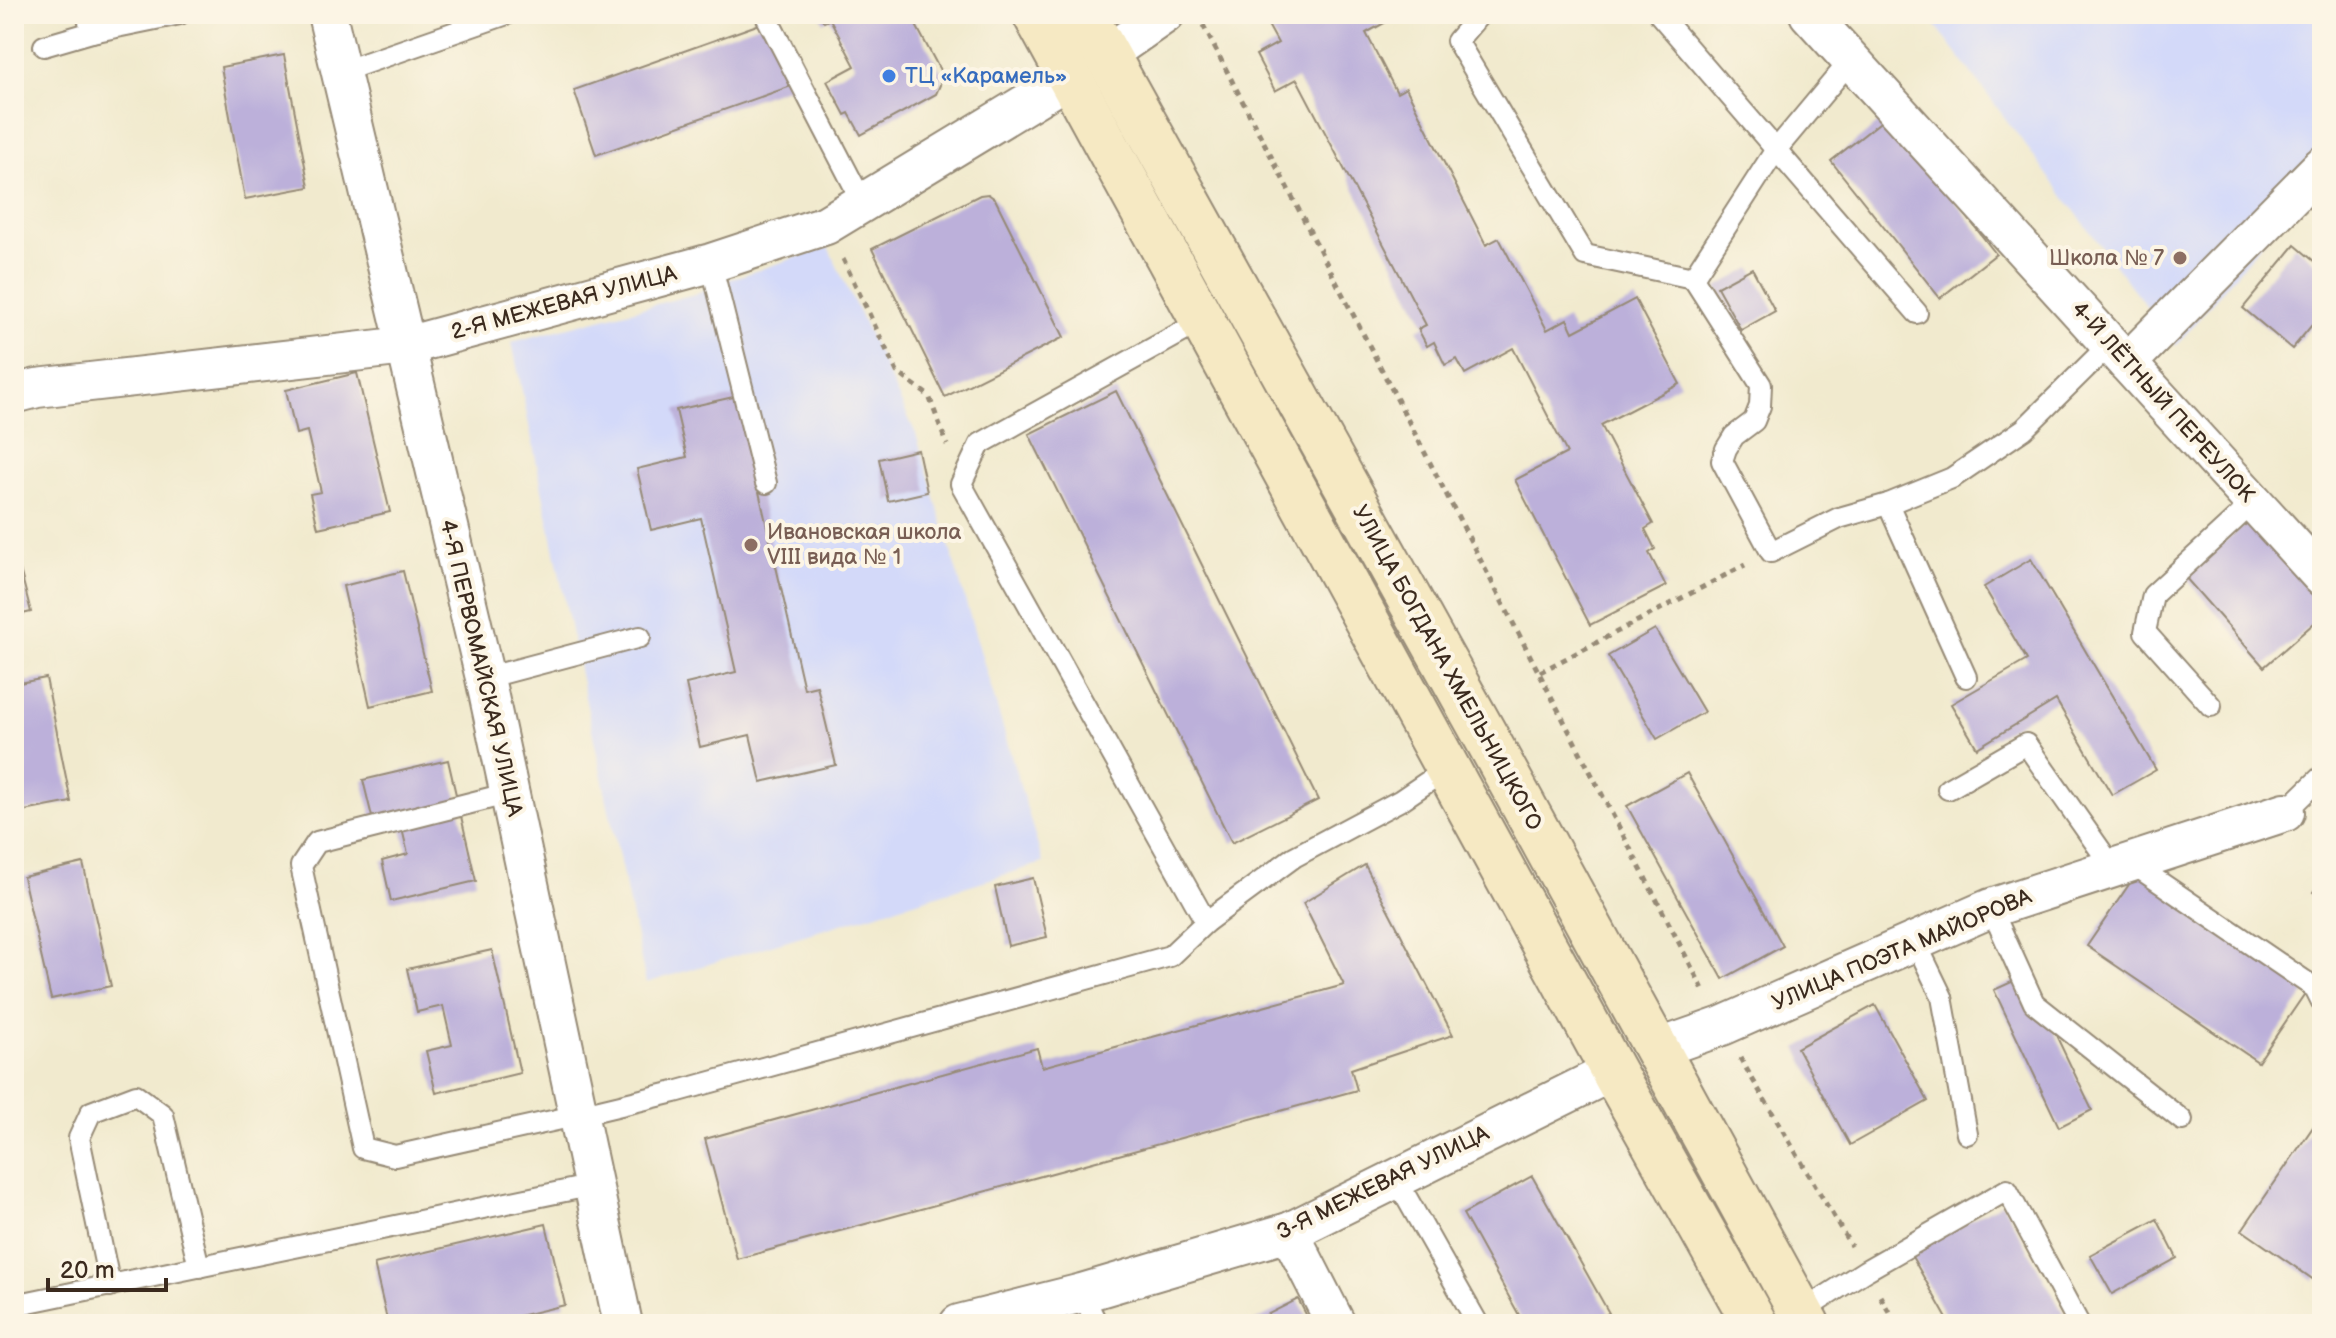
<svg xmlns="http://www.w3.org/2000/svg" width="2336" height="1338" viewBox="0 0 2336 1338" font-family="'Balsamiq Sans',sans-serif">
	<style>
		.built { fill: #d3d9f9 }
		.building { fill: #bcb0da }
		.lines { fill: none; stroke-linecap: round; stroke-linejoin: round }
		.service-casing { stroke: #968a76; stroke-width: 24 }
		.minor-casing { stroke: #968a76; stroke-width: 42 }
		.secondary-casing { stroke: #968a76; stroke-width: 48 }
		.path { stroke: #968a76; stroke-width: 5; stroke-dasharray: 6 6; stroke-linecap: butt }
		.service { stroke: #fff; stroke-width: 20 }
		.minor { stroke: #fff; stroke-width: 38 }
		.secondary { stroke: #f6e9c3; stroke-width: 44 }
		.shop-dot { fill: #3f7fe0; stroke: #fcf5e5; stroke-width: 3 }
		.education-dot { fill: #8d6e63; stroke: #fcf5e5; stroke-width: 3 }
		.labels { text-anchor: middle; dominant-baseline: central; stroke-width: 8; stroke-linejoin: round; paint-order: stroke }
		.shop-label { font-size: 22px; fill: #366cbe; stroke: #fcf5e5; text-anchor: start }
		.education-label { font-size: 22px; fill: #785e54; stroke: #fcf5e5; text-anchor: end }
		.street-label { font-size: 22px; fill: #3b2a1e; stroke: #fcf5e5 }
	</style>
	<rect width="100%" height="100%" fill="#fcf5e5"/>
	<filter id="ink" filterUnits="userSpaceOnUse"><feTurbulence type="fractalNoise" baseFrequency=".0125" numOctaves="2"/><feDisplacementMap in="SourceGraphic" scale="16" xChannelSelector="R" yChannelSelector="G"/><feConvolveMatrix kernelMatrix="1 2 1 2 8 2 1 2 1" color-interpolation-filters="sRGB"/></filter>
	<filter id="wash" filterUnits="userSpaceOnUse"><feTurbulence type="fractalNoise" baseFrequency=".006" numOctaves="4" result="noise"/><feDisplacementMap in="SourceGraphic" scale="32" xChannelSelector="R" yChannelSelector="G"/><feGaussianBlur stdDeviation="1.8" result="paint"/><feColorMatrix in="noise" values="0 0 0 0 0 0 0 0 0 0 0 0 0 0 0 0 0 1.4 0 .05"/><feComposite in="paint" operator="in"/></filter>
	<g filter="url(#wash)">
		<rect width="100%" height="100%" fill="#f1eace"/>
		<g class="built">
			<path d="M1927,14H2322V171L2176,346Z"/>
			<path d="M828,247L916,434L1043,863L646,983L576,655L512,342L695,294L716,284Z"/>
		</g>
		<g id="blocks">
			<g class="building">
				<path d="M819,14H910L941,72L940,85L936,94L861,135L849,113L845,115L827,81L855,66L830,19L824,22Z"/>
				<path d="M1262,14H1396L1397,16L1366,33L1397,93L1406,88L1486,245L1499,238L1547,330L1567,319L1573,332L1635,299L1680,384L1601,425L1653,524L1645,529L1655,549L1649,553L1666,586L1590,625L1515,480L1567,453L1513,348L1465,374L1457,359L1445,365L1434,342L1427,346L1418,329L1426,325L1297,79L1275,91L1256,55L1278,43Z"/>
				<path d="M777,18L800,83L596,155L574,90Z"/>
				<path d="M284,55L309,187L245,199L221,67Z"/>
				<path d="M1888,116L1996,254L1940,298L1831,161Z"/>
				<path d="M988,194L995,199L1064,337L945,397L872,249L980,195Z"/>
				<path d="M2295,245L2322,268V313L2292,349L2243,308Z"/>
				<path d="M1752,268L1775,311L1741,330L1717,287Z"/>
				<path d="M357,373L390,512L318,528L310,494L321,492L307,431L296,434L286,390Z"/>
				<path d="M1116,391L1318,800L1232,843L1029,434Z"/>
				<path d="M751,393L757,483L804,689L817,686L836,765L761,782L750,735L700,747L686,684L736,672L701,518L651,530L637,469L687,457L676,410Z"/>
				<path d="M918,450L927,492L888,501L879,459Z"/>
				<path d="M2254,516L2322,595V616L2264,667L2185,577Z"/>
				<path d="M14,546L31,612L14,616Z"/>
				<path d="M2031,559L2156,770L2112,795L2056,700L1977,748L1951,704L2027,660L1984,587Z"/>
				<path d="M403,571L432,691L370,706L343,586Z"/>
				<path d="M1655,629L1704,712L1657,739L1608,656Z"/>
				<path d="M46,678L71,802L14,813V684Z"/>
				<path d="M448,760L476,881L391,901L382,861L408,854L399,816L373,821L363,780Z"/>
				<path d="M1687,773L1783,946L1723,979L1627,806Z"/>
				<path d="M83,863L111,986L51,999L23,877Z"/>
				<path d="M1365,865L1453,1035L1351,1069L1357,1090L737,1259L705,1139L1037,1048L1042,1067L1344,985L1303,903Z"/>
				<path d="M2139,870L2310,986L2258,1062L2087,946Z"/>
				<path d="M1033,878L1047,937L1008,946L995,887Z"/>
				<path d="M2322,880V898L2313,892Z"/>
				<path d="M492,950L520,1073L436,1093L426,1051L452,1045L443,1006L417,1012L407,969Z"/>
				<path d="M2027,975L2092,1110L2059,1127L1994,990Z"/>
				<path d="M1875,1005L1928,1101L1850,1145L1797,1048Z"/>
				<path d="M2322,1114V1269L2314,1280L2242,1230Z"/>
				<path d="M1532,1176L1609,1313L1589,1324H1524L1463,1214Z"/>
				<path d="M2002,1203L2067,1320L2061,1324H1950L1910,1253Z"/>
				<path d="M2157,1219L2177,1258L2112,1294L2090,1255Z"/>
				<path d="M546,1224L565,1305L485,1324H388L374,1264Z"/>
				<path d="M1298,1299L1311,1324H1249Z"/>
			</g>
		</g>
	</g>
	<g filter="url(#ink)">
		<use href="#blocks" fill-opacity="0" stroke="#968a76" stroke-width="2"/>
		<g class="lines">
			<defs>
				<g id="service">
					<path d="M87,14L92,32L180,14"/>
					<path d="M765,14L863,203"/>
					<path d="M1480,14L1457,41L1585,255L1693,278L1775,151L1851,60"/>
					<path d="M1659,14L1917,313"/>
					<path d="M44,46L92,32"/>
					<path d="M340,72L507,14"/>
					<path d="M711,263L766,483"/>
					<path d="M1693,278L1761,385L1760,406L1754,421L1734,436L1726,449L1722,461L1771,552L1839,518L1888,504L1952,478L2024,429L2110,344"/>
					<path d="M1202,321L980,444L961,484L1206,922"/>
					<path d="M1888,504L1966,677"/>
					<path d="M485,678L640,637"/>
					<path d="M2211,706L2145,632L2153,595L2254,502"/>
					<path d="M1948,789L2026,744L2113,868"/>
					<path d="M510,793L317,842L301,866L363,1148L395,1156L579,1115L675,1092L1170,956L1206,922L1294,857L1401,800L1448,768"/>
					<path d="M2285,812L2322,776"/>
					<path d="M2130,862L2315,988L2322,1002"/>
					<path d="M1991,908L2034,1003L2182,1120"/>
					<path d="M1915,941L1942,997L1967,1134"/>
					<path d="M1396,1179L1478,1324"/>
					<path d="M110,1286L79,1138L91,1112L136,1095L163,1115L199,1267"/>
					<path d="M1082,1293L1097,1324"/>
					<path d="M14,1305L594,1185"/>
					<path d="M1801,1312L1865,1271L2007,1190L2079,1324"/>
				</g>
				<g id="minor">
					<path d="M327,14L485,678L623,1324"/>
					<path d="M1809,14L2322,577"/>
					<path d="M1106,55L1165,14"/>
					<path d="M2127,363L2322,166"/>
					<path d="M14,394L37,388L406,346L711,263L826,225L1070,77"/>
					<path d="M1657,1049L1722,1026L1991,908L2285,812"/>
					<path d="M1289,1232L1336,1324"/>
					<path d="M959,1324L1082,1293L1289,1232L1613,1071"/>
				</g>
				<g id="secondary">
					<path d="M1035,14L1613,1071L1755,1324"/>
					<path d="M1084,14L1486,737L1807,1324"/>
				</g>
			</defs>
			<use href="#service" class="service-casing"/>
			<use href="#minor" class="minor-casing"/>
			<use href="#secondary" class="secondary-casing"/>
			<g class="path">
				<path d="M1203,25L1705,993"/>
				<path d="M843,259L897,372L929,396L947,445"/>
				<path d="M1540,672L1745,565"/>
				<path d="M1740,1058L1851,1246"/>
				<path d="M1880,1296L1896,1324"/>
			</g>
			<use href="#service" class="service"/>
			<use href="#minor" class="minor"/>
			<use href="#secondary" class="secondary"/>
		</g>
	</g>
	<circle class="shop-dot" cx="889" cy="76" r="8"/>
	<g class="education-dot">
		<circle cx="2180" cy="258" r="8"/>
		<circle cx="751" cy="545" r="8"/>
	</g>
	<g class="labels">
		<g class="shop-label">
			<text x="905" y="76">ТЦ «Карамель»</text>
		</g>
		<g class="education-label">
			<text x="2164" y="258">Школа № 7</text>
			<text x="767" y="532" text-anchor="start">Ивановская школа<tspan x="767" dy="25">VIII вида № 1</tspan></text>
		</g>
		<g class="street-label">
			<text transform="translate(564 303) rotate(-15)">2-Я МЕЖЕВАЯ УЛИЦА</text>
			<text transform="translate(2163 402) rotate(48)">4-Й ЛЁТНЫЙ ПЕРЕУЛОК</text>
			<text transform="translate(481 668) rotate(77)">4-Я ПЕРВОМАЙСКАЯ УЛИЦА</text>
			<text transform="translate(1447 668) rotate(61)">УЛИЦА БОГДАНА ХМЕЛЬНИЦКОГО</text>
			<text transform="translate(1902 950) rotate(-23)">УЛИЦА ПОЭТА МАЙОРОВА</text>
			<text transform="translate(1383 1183) rotate(-26)">3-Я МЕЖЕВАЯ УЛИЦА</text>
		</g>
	</g>
	<rect width="2336" height="1338" fill="none" stroke="#fcf5e5" stroke-width="48"/>
	<path d="M48 1278v12h118v-12" fill="none" stroke="#3b2a1e" stroke-width="4"/>
	<text x="60" y="1278" font-size="24" fill="#3b2a1e" stroke="#fcf5e5" stroke-width="6" paint-order="stroke">20 m</text>
</svg>
